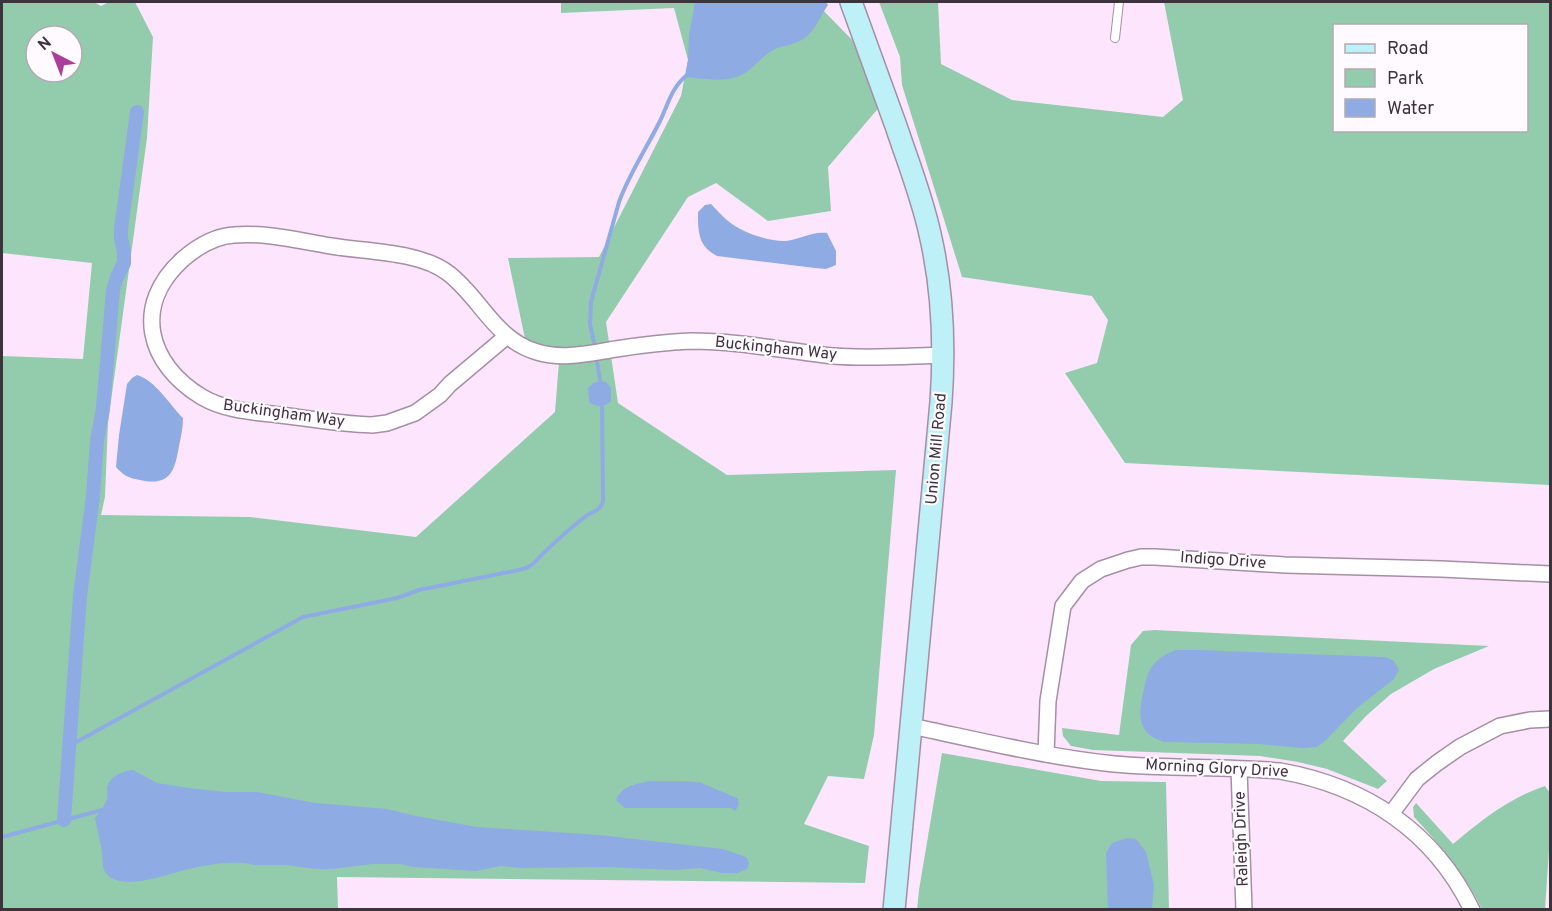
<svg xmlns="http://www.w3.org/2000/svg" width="1552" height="911" viewBox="0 0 1552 911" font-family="Overpass,sans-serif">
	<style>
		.green { fill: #93ccac; fill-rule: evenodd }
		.water { fill: #8fabe3 }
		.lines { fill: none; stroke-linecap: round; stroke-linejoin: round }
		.stream { stroke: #8fabe3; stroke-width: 4 }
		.canal { stroke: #8fabe3; stroke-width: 14 }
		.lane-casing { stroke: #a48fa4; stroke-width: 10 }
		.street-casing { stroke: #a48fa4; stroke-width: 18 }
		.secondary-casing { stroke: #a48fa4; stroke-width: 24 }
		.lane { stroke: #fff; stroke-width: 8 }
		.street { stroke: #fff; stroke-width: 15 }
		.secondary { stroke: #bef0f8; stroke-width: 21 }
		.labels { text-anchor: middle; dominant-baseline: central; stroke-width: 4.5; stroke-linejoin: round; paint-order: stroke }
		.street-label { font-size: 16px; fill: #3c333c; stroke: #fffaff }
	</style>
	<rect width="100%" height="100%" fill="#fde6fd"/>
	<g class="green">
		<path d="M2,2H94L101,6L109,2H135L153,37L147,138L108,423L105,497L101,515L250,517L416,537L555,412L559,361L528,353L508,258L599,257L681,96L688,60L674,8L561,13V2H815L865,53L882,104L828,167L831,211L768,221L716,183L688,197L606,322L618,403L727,475L896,470L874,735L864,779L828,776L804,824L869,846L865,883L337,877L338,909L2,910V356L83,359L92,263L2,253ZM36,36H72V72H36Z"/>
		<path d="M879,2H938L941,64L1012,100L1163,117L1183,100L1164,2H1550V485L1125,463L1065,373L1097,363L1108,320L1092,296L962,277L902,85L900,57ZM1334,26H1526V130H1334Z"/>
		<path d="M1154,630L1489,646L1434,669L1391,694L1366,716L1343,741L1387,781L1378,789L1327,769L1298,762L1260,756L1093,750L1071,746L1063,736L1062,728L1119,735L1131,645L1143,631Z"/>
		<path d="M942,753L1101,781L1166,782L1169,909L917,910L919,890Z"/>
		<path d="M1545,786L1550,793V836L1545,909H1482C1465,874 1440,845 1414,817L1413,807L1416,803L1453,844C1482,820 1509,798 1545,786Z"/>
	</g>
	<g class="water">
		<path d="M695,2H826L828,5C818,19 814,37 795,43C788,46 780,46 773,50C764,55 757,64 748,71C731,84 705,79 685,77L688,60L689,35Z"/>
		<path d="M711,204C717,210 722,216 728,221C741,232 769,242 786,241C800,239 813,231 827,233L836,251V265L826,269L815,268L717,256C698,246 698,232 698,212L705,205Z"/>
		<path d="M137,375C155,380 170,405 183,418C183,427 181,437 179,446C175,468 172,485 145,481C130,478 126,478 116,467L119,435L127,384L132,378Z"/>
		<path d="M602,381L606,382L611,388V401C605,407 596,408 589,402L588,388L593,383Z"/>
		<path d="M1175,650H1199L1386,657L1394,661L1399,670L1394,679L1357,708L1325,741L1317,747L1302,748L1259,744L1165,742C1136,735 1138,712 1144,689C1146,679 1148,670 1155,663C1160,657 1168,653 1175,650Z"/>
		<path d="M133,770L157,783L189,788L225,792H257L315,803L387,809L416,816L477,827L599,835L723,849L746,857L749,863L747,869L738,873H722L700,868L674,870L607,867L521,868L501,866L476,871L413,867L400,864H372L333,869H315L286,865H251L252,864C232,861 209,864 189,869C169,873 121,894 105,872C102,867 103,860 102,854C101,842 97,830 95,818C99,813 103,808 106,802C108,797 107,793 107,788C109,776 123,771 133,770Z"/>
		<path d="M650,781H683L699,782L737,798C740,803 739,806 735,811L731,808H625L616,800C622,785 637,784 650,781Z"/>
		<path d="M1127,838L1136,839L1146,852L1154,885L1152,909H1108L1106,853L1112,843Z"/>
	</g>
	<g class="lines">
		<g class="stream">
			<path d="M595,347L590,324L591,302L619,202C629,174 646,149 659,123C668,105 671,88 687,75"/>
			<path d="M596,355L601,386"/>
			<path d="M69,746L303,617L397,598L419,590L519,570L526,568L533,564C549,547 568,530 586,516C593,511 601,511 603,501L602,402"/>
			<path d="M2,837L102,810H105"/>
		</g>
		<path class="canal" d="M64,820L80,596L93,496L97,441L103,408L113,290L117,277L124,263V252L121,238V229L137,112"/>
		<defs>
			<path id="lane" d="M1115,38L1119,2"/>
			<g id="street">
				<path d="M507,336L450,384L440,395L415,413L387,423L372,425C341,424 311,419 280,415C254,412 226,411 202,397C147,364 132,305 183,259C197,247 215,236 234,235C266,232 300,241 331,246C366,252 419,251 448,273C480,297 495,340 537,352C563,360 590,353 616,349C641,345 666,342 691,341C739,341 786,351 834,356C870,359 907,356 943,355"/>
				<path d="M911,726C978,740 1046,757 1114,764C1169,769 1225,766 1280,771C1365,786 1434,831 1472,910"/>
				<path d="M1046,754L1048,701L1063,606L1082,581L1101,569L1128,560L1141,557H1155L1285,565L1441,569L1550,574"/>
				<path d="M1239,769L1244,910"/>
				<path d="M1391,814L1417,779L1437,763L1460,747L1500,726L1530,720L1550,719"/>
			</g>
			<path id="secondary" d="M851,2C866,43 881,84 896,126C908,162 922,197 930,234C943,290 945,346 941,402L894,910"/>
		</defs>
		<use href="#lane" class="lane-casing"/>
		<use href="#street" class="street-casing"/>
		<use href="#secondary" class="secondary-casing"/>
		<use href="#lane" class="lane"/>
		<use href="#street" class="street"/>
		<use href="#secondary" class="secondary"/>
	</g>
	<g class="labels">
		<g class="street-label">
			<text transform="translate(776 349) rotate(6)">Buckingham Way</text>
			<text transform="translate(284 414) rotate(8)">Buckingham Way</text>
			<text transform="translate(937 449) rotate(-85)">Union Mill Road</text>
			<text transform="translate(1223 561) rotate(4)">Indigo Drive</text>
			<text transform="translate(1217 769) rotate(3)">Morning Glory Drive</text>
			<text transform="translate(1242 839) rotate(-92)">Raleigh Drive</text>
		</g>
	</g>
	<rect width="1552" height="911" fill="none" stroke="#3c333c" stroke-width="6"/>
	<rect x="1333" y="24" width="195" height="108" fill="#fffaff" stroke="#b1aab1" stroke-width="1.5"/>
	<rect x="1345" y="44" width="30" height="9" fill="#bef0f8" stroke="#b1aab1" stroke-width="1.5"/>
	<text x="1387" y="54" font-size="18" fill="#3c333c">Road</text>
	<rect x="1345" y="69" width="30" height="18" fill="#93ccac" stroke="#b1aab1" stroke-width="1.5"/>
	<text x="1387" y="84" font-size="18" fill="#3c333c">Park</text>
	<rect x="1345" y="99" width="30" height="18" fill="#8fabe3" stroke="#b1aab1" stroke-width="1.5"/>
	<text x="1387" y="114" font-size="18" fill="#3c333c">Water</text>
	<g transform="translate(54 54) rotate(318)"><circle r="28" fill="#fffaff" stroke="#b1aab1" stroke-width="1.5"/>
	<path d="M0-4.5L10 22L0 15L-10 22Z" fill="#ab3d9b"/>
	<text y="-9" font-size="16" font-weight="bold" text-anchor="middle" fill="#3c333c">N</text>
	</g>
</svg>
